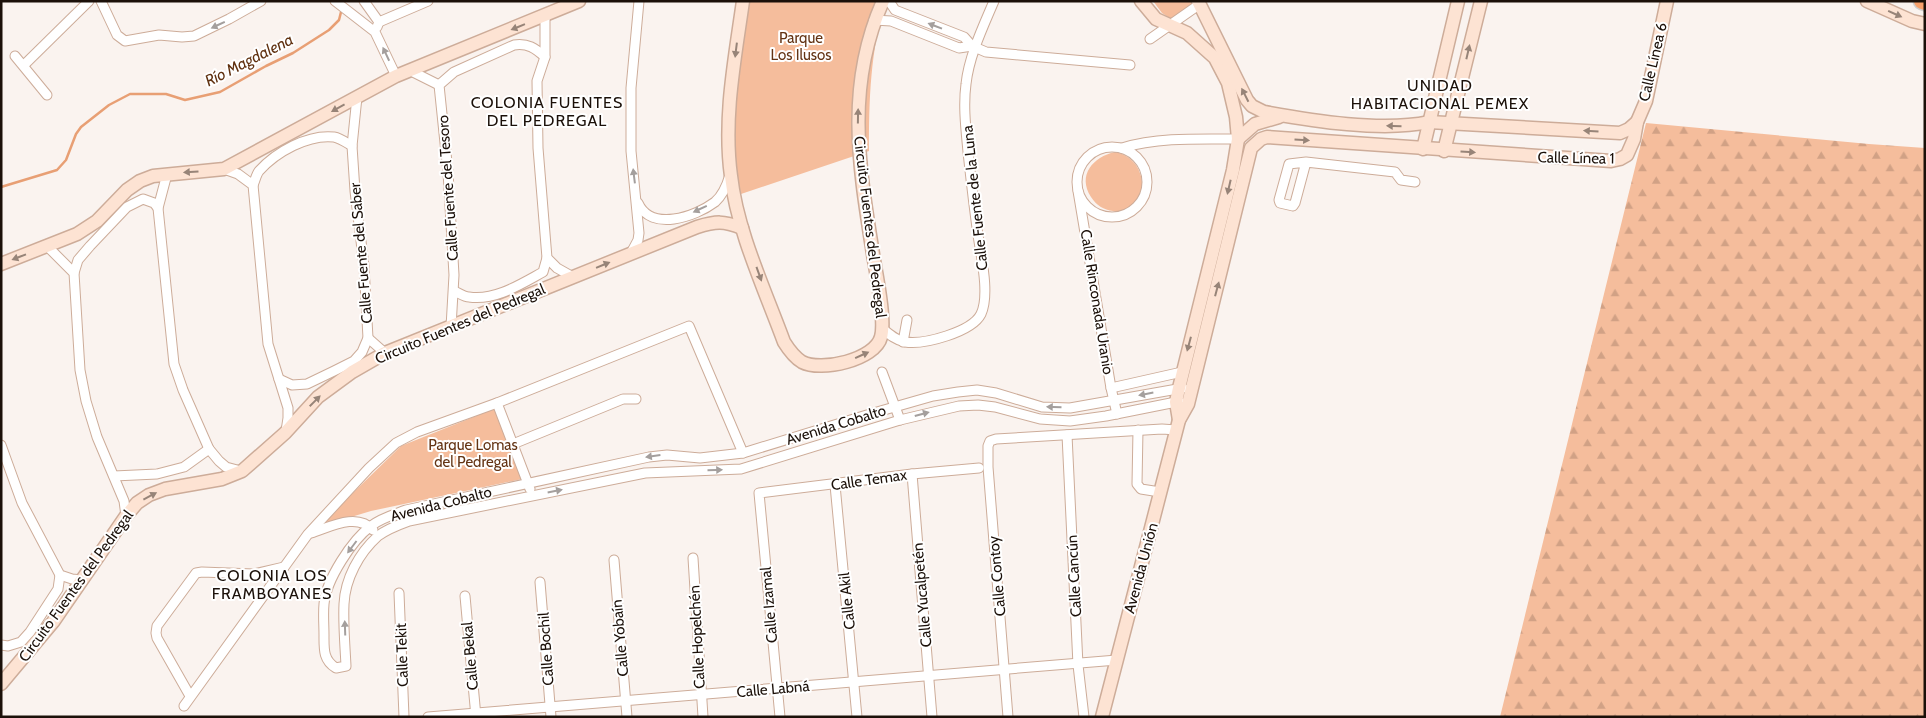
<svg xmlns="http://www.w3.org/2000/svg" width="1926" height="718" viewBox="0 0 1926 718" font-family="Cabin,sans-serif">
	<style>
		.green { fill: #f5bd9c }
		.forest { fill: url(#forest-firs) }
		.lines { fill: none; stroke-linecap: round; stroke-linejoin: round }
		.stream { stroke: #e89f74; stroke-width: 2.5 }
		.street-casing { stroke: #cdac99; stroke-width: 11 }
		.secondary-casing { stroke: #cdac99; stroke-width: 15 }
		.highway-casing { stroke: #d1cfce; stroke-width: 19 }
		.street { stroke: #fff; stroke-width: 9 }
		.secondary { stroke: #fde3d3; stroke-width: 12 }
		.highway { stroke: #f8a16c; stroke-width: 16 }
		.oneway { fill: #978478 }
		.oneway2 { fill: #a49f9d }
		.labels { text-anchor: middle; dominant-baseline: central; stroke-width: 4; stroke-linejoin: round; paint-order: stroke }
		.park-label { font-size: 15px; fill: #643414; stroke: #fff }
		.street-label { font-size: 15px; fill: #1b1009; stroke: #fff }
		.water-label { font-size: 16px; font-style: italic; fill: #603110; stroke: #fff }
		.neighbourhood-label { font-size: 16px; letter-spacing: 1px; fill: #1b1009; stroke: #fff }
	</style>
	<defs>
		<pattern id="forest-firs" width="22" height="20" patternUnits="userSpaceOnUse" patternTransform="scale(1.25)"><rect width="22" height="20" fill="#f5bd9c"/><path d="M5 1l3.5 6h-7zM16 11l3.5 6h-7z" fill="#d1a185"/></pattern>
	</defs>
	<rect width="100%" height="100%" fill="#faf3ef"/>
	<g class="green">
		<path d="M743,1H886C870,50 869,101 869,151L741,194L735,173L729,123Z"/>
		<path d="M1153,1H1197L1171,19L1162,13Z"/>
		<path d="M1115,152C1152,159 1151,215 1113,211C1104,210 1096,205 1091,197C1077,175 1093,157 1115,152Z"/>
		<path d="M496,408L522,479L371,511L318,527L401,446Z"/>
	</g>
	<path class="forest" d="M1646,123L1869,144L1925,148V717H1500Z"/>
	<g class="lines">
		<path class="stream" d="M1,187L57,170L66,160L76,134L81,127L109,105L130,94H166L185,100L220,92L266,66L293,53L329,30L339,20L342,8"/>
		<defs>
			<g id="street">
				<path d="M101,1L117,35L125,41L159,35L182,37L194,36L229,19L261,1"/>
				<path d="M335,1L375,32L396,76"/>
				<path d="M364,1L379,22L377,27"/>
				<path d="M889,1L895,10L964,37L972,46L986,52L1130,65"/>
				<path d="M545,16V57L537,81L538,148L547,258L557,268L573,277"/>
				<path d="M874,20L891,21L959,48L972,46"/>
				<path d="M379,22L428,1"/>
				<path d="M1150,39L1200,4"/>
				<path d="M15,56L47,95"/>
				<path d="M24,65L89,1"/>
				<path d="M409,70L439,85"/>
				<circle cx="1112" cy="182" r="35"/>
				<path d="M1122,148C1158,137 1200,139 1238,139"/>
				<path d="M1306,162L1295,203L1293,206L1280,203L1279,200L1289,164L1306,162L1395,172L1401,180L1415,182"/>
				<path d="M224,169L238,174L253,185L268,344L288,408V418L286,431"/>
				<path d="M167,174L158,208L174,364L183,390L209,449L219,461L226,467L241,471"/>
				<path d="M253,185C255,181 256,175 259,171C276,152 308,134 334,137C340,138 347,143 352,146"/>
				<path d="M1078,191L1111,388L1117,414"/>
				<path d="M638,203C651,232 695,217 715,202C723,195 727,185 730,175"/>
				<path d="M47,246L74,273L80,370L86,401L97,437L124,501L126,516"/>
				<path d="M631,253L638,240L639,233L631,151V88L639,1"/>
				<path d="M74,273L78,260L90,246L127,207L143,199L154,203L158,208"/>
				<path d="M454,291C459,293 464,297 469,297C495,301 521,284 543,272L547,258"/>
				<path d="M451,327L454,275L448,172L439,85L454,72L514,45C528,43 535,48 545,57"/>
				<path d="M883,329C890,335 896,340 905,342C924,345 972,332 981,314C990,295 981,256 978,235C974,207 971,180 968,152C966,130 963,106 966,84C969,56 983,27 994,1"/>
				<path d="M368,338L385,353"/>
				<path d="M903,342L907,320"/>
				<path d="M882,372L900,420"/>
				<path d="M279,379L292,385L307,384L334,371L354,361L362,352L368,338L364,266L355,191L352,146L357,97"/>
				<path d="M1111,388L1182,372"/>
				<path d="M497,403L530,489"/>
				<path d="M1181,403L1176,402L1106,416L1070,421L1040,419L995,407L978,405L959,406L900,420L741,469L645,473L409,521C398,525 387,529 378,536C359,553 345,579 344,604C343,624 345,645 346,666L336,668C323,660 324,649 324,635C324,625 323,614 324,604C326,580 352,540 371,526C381,518 393,515 406,510L649,457L667,455L700,458L743,453L870,414L933,396L958,392L977,390L996,393L1042,407L1070,408L1183,388"/>
				<path d="M1138,430L1137,484L1141,489L1160,492"/>
				<path d="M1067,435L1078,665L1084,717"/>
				<path d="M513,444L623,399H636"/>
				<path d="M1,445L22,503L60,575L72,579L82,580"/>
				<path d="M912,474L932,717"/>
				<path d="M114,476L157,474L184,467L209,449"/>
				<path d="M835,485L857,717"/>
				<path d="M311,533C330,527 357,512 373,530"/>
				<path d="M693,558L703,717"/>
				<path d="M614,560L627,717"/>
				<path d="M540,582L551,717"/>
				<path d="M399,593L404,717"/>
				<path d="M465,596L476,717"/>
				<path d="M1,645L8,646L21,642L30,632L58,589L60,575"/>
				<path d="M190,696L157,638L156,633L157,626L196,573L202,572L254,574L284,567"/>
				<path d="M184,706L308,534L369,468L396,443L417,432L497,403L689,326L743,453"/>
				<path d="M428,717L1117,660"/>
				<path d="M780,717L759,493L912,474L979,468"/>
				<path d="M1008,717L988,467V446L990,441L996,439L1162,429L1176,430"/>
			</g>
			<g id="secondary">
				<path d="M743,1C735,58 723,118 731,176C737,231 765,290 784,342C789,350 794,357 802,362C821,372 875,360 881,337C886,320 876,273 873,254C859,166 845,86 883,1"/>
				<path d="M1141,1L1156,19L1187,33L1215,58L1228,83L1236,117L1238,139L1233,170L1179,388L1176,402L1179,420"/>
				<path d="M1198,1L1247,100L1252,106L1264,112C1313,121 1382,132 1429,122L1620,133L1629,129L1637,122"/>
				<path d="M1867,1L1912,21L1925,24"/>
				<path d="M1238,139L1255,124L1279,117"/>
				<path d="M1423,149L1458,1"/>
				<path d="M1444,151L1481,1"/>
				<path d="M1,264L77,234L97,221L127,190L140,181L153,176L224,169L396,76L579,1"/>
				<path d="M1,684L53,622L126,516L137,503L149,495L165,489L222,479L242,471L285,433L318,397L352,372L385,353L697,227C717,221 723,221 742,228"/>
				<path d="M1102,717L1179,420L1188,404L1251,148L1261,139L1267,137L1611,161L1620,159L1627,155L1634,139L1637,122L1646,101L1667,1"/>
			</g>
			<path id="highway" d="M1922,1L1925,2"/>
		</defs>
		<use href="#street" class="street-casing"/>
		<use href="#secondary" class="secondary-casing"/>
		<use href="#highway" class="highway-casing"/>
		<use href="#street" class="street"/>
		<use href="#secondary" class="secondary"/>
		<use href="#highway" class="highway"/>
	</g>
	<defs><path id="oneway-solid" d="M-6-.8H1V-3.2L6.5 0L1 3.2V.8H-6Z" transform="scale(1.25)"/></defs>
	<g class="oneway">
		<use href="#oneway-solid" transform="translate(1895 14) rotate(24)"/>
		<use href="#oneway-solid" transform="translate(518 27) rotate(158)"/>
		<use href="#oneway-solid" transform="translate(736 50) rotate(97)"/>
		<use href="#oneway-solid" transform="translate(1468 52) rotate(-77)"/>
		<use href="#oneway-solid" transform="translate(1245 95) rotate(-117)"/>
		<use href="#oneway-solid" transform="translate(338 108) rotate(151)"/>
		<use href="#oneway-solid" transform="translate(858 116) rotate(-89)"/>
		<use href="#oneway-solid" transform="translate(1394 126) rotate(-179)"/>
		<use href="#oneway-solid" transform="translate(1591 131) rotate(-177)"/>
		<use href="#oneway-solid" transform="translate(1302 140) rotate(4)"/>
		<use href="#oneway-solid" transform="translate(1468 152) rotate(4)"/>
		<use href="#oneway-solid" transform="translate(191 172) rotate(176)"/>
		<use href="#oneway-solid" transform="translate(1229 187) rotate(103)"/>
		<use href="#oneway-solid" transform="translate(19 257) rotate(159)"/>
		<use href="#oneway-solid" transform="translate(603 265) rotate(-22)"/>
		<use href="#oneway-solid" transform="translate(759 274) rotate(70)"/>
		<use href="#oneway-solid" transform="translate(1217 289) rotate(-75)"/>
		<use href="#oneway-solid" transform="translate(1189 344) rotate(105)"/>
		<use href="#oneway-solid" transform="translate(862 355) rotate(-24)"/>
		<use href="#oneway-solid" transform="translate(315 401) rotate(-45)"/>
		<use href="#oneway-solid" transform="translate(150 496) rotate(-28)"/>
	</g>
	<g class="oneway2">
		<use href="#oneway-solid" transform="translate(218 25) rotate(155)"/>
		<use href="#oneway-solid" transform="translate(935 26) rotate(-159)"/>
		<use href="#oneway-solid" transform="translate(386 54) rotate(-115)"/>
		<use href="#oneway-solid" transform="translate(634 176) rotate(-97)"/>
		<use href="#oneway-solid" transform="translate(700 209) rotate(155)"/>
		<use href="#oneway-solid" transform="translate(1146 394) rotate(169)"/>
		<use href="#oneway-solid" transform="translate(1054 407) rotate(-178)"/>
		<use href="#oneway-solid" transform="translate(922 414) rotate(-15)"/>
		<use href="#oneway-solid" transform="translate(653 456) rotate(172)"/>
		<use href="#oneway-solid" transform="translate(715 470) rotate(-2)"/>
		<use href="#oneway-solid" transform="translate(555 491) rotate(-11)"/>
		<use href="#oneway-solid" transform="translate(352 547) rotate(127)"/>
		<use href="#oneway-solid" transform="translate(345 628) rotate(-92)"/>
	</g>
	<g class="labels">
		<g class="park-label">
			<text x="801" y="38">Parque<tspan x="801" dy="17">Los Ilusos</tspan></text>
			<text x="473" y="445">Parque Lomas<tspan x="473" dy="17">del Pedregal</tspan></text>
		</g>
		<g class="street-label">
			<text transform="translate(1653 62) rotate(-77)">Calle Línea 6</text>
			<text transform="translate(1576 158) rotate(1)">Calle Línea 1</text>
			<text transform="translate(448 188) rotate(-94)">Calle Fuente del Tesoro</text>
			<text transform="translate(975 198) rotate(-96)">Calle Fuente de la Luna</text>
			<text transform="translate(870 227) rotate(83)">Circuito Fuentes del Pedregal</text>
			<text transform="translate(361 253) rotate(-95)">Calle Fuente del Saber</text>
			<text transform="translate(1097 302) rotate(81)">Calle Rinconada Uranio</text>
			<text transform="translate(460 324) rotate(-23)">Circuito Fuentes del Pedregal</text>
			<text transform="translate(836 425) rotate(-17)">Avenida Cobalto</text>
			<text transform="translate(869 480) rotate(-8)">Calle Temax</text>
			<text transform="translate(441 504) rotate(-14)">Avenida Cobalto</text>
			<text transform="translate(1141 568) rotate(-75)">Avenida Unión</text>
			<text transform="translate(997 576) rotate(-95)">Calle Contoy</text>
			<text transform="translate(1074 576) rotate(-93)">Calle Cancún</text>
			<text transform="translate(76 586) rotate(-54)">Circuito Fuentes del Pedregal</text>
			<text transform="translate(922 595) rotate(-95)">Calle Yucalpetén</text>
			<text transform="translate(847 601) rotate(-96)">Calle Akil</text>
			<text transform="translate(769 605) rotate(-95)">Calle Izamal</text>
			<text transform="translate(697 637) rotate(-93)">Calle Hopelchén</text>
			<text transform="translate(620 638) rotate(-95)">Calle Yobaín</text>
			<text transform="translate(546 649) rotate(-94)">Calle Bochil</text>
			<text transform="translate(402 655) rotate(-92)">Calle Tekit</text>
			<text transform="translate(470 656) rotate(-95)">Calle Bekal</text>
			<text transform="translate(773 689) rotate(-5)">Calle Labná</text>
		</g>
		<g class="water-label">
			<text transform="translate(249 60) rotate(-27)">Río Magdalena</text>
		</g>
		<g class="neighbourhood-label">
			<text x="1440" y="85">UNIDAD<tspan x="1440" dy="18">HABITACIONAL PEMEX</tspan></text>
			<text x="547" y="102">COLONIA FUENTES<tspan x="547" dy="18">DEL PEDREGAL</tspan></text>
			<text x="272" y="575">COLONIA LOS<tspan x="272" dy="18">FRAMBOYANES</tspan></text>
		</g>
	</g>
	<rect width="1926" height="718" fill="none" stroke="#1b1009" stroke-width="5"/>
</svg>
